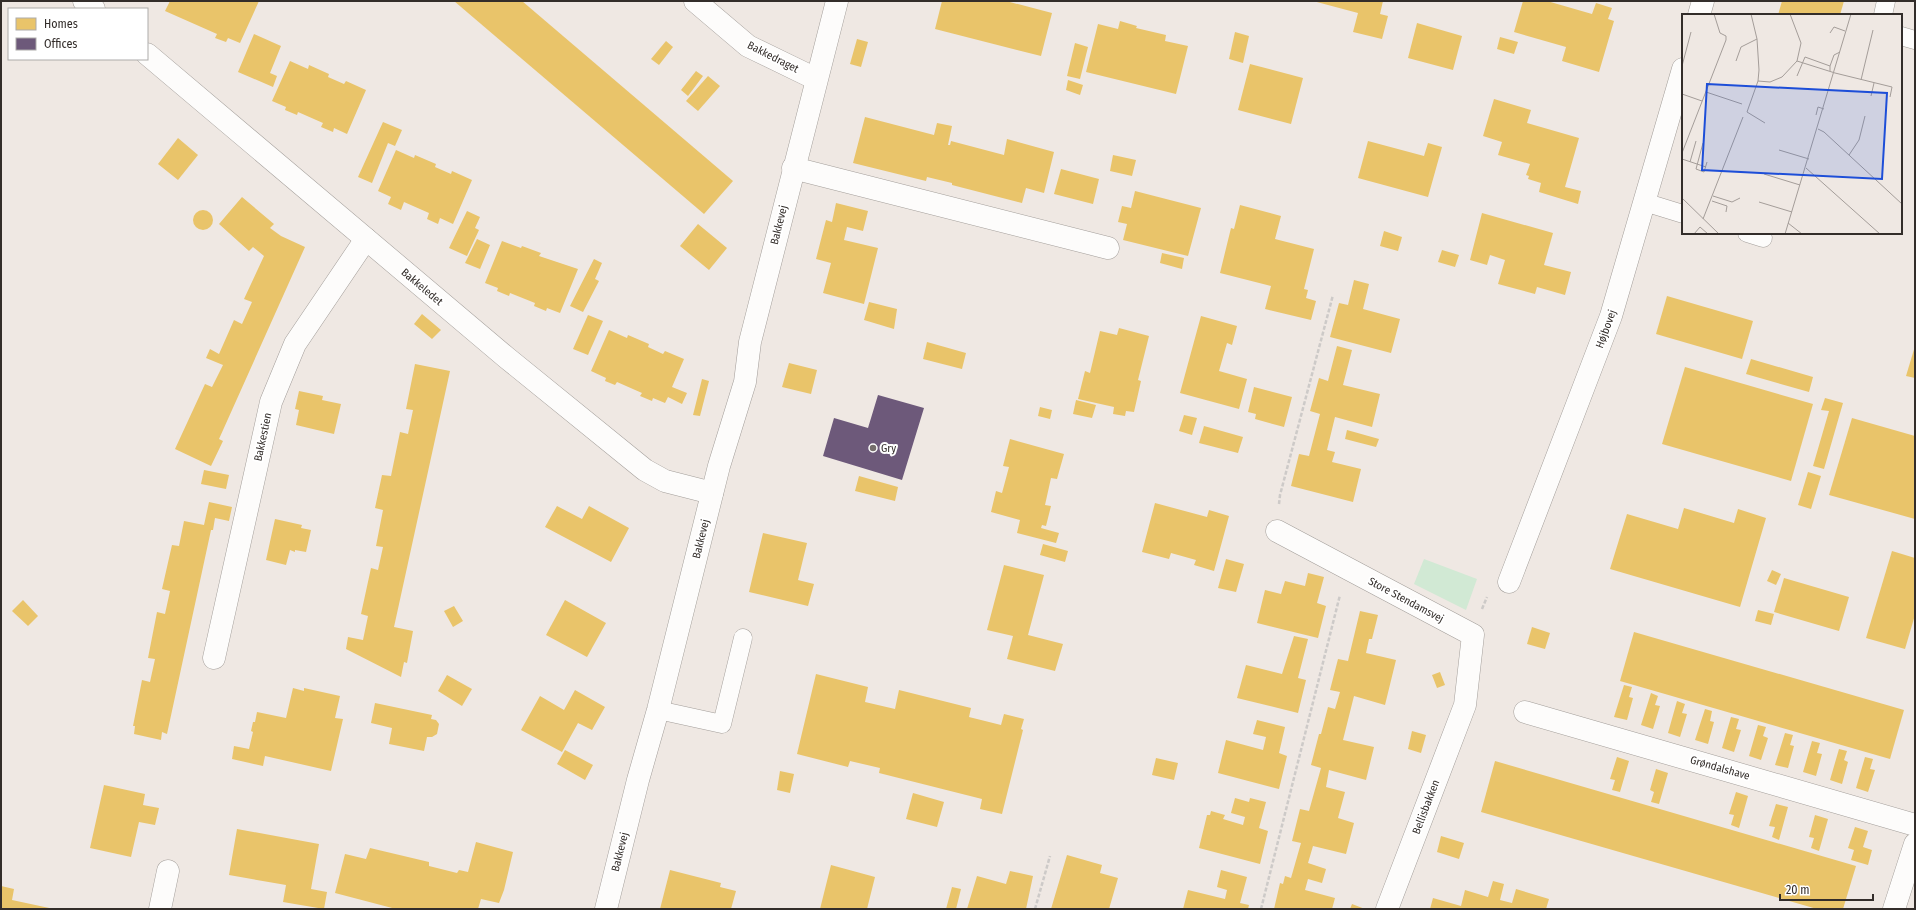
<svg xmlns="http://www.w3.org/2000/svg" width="1916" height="910" viewBox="0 0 1916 910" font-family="'Fira Sans Condensed',sans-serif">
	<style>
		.green { fill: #d1e9d4 }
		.homes { fill: #e9c46a }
		.offices { fill: #6d597a }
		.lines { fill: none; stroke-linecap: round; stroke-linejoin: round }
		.lane-casing { stroke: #a39e9a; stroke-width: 19 }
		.street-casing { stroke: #a39e9a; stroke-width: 23 }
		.secondary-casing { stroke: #a39e9a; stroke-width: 23 }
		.path { stroke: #cdcac8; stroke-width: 2.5; stroke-dasharray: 4 2; stroke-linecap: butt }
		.lane { stroke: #fdfcfb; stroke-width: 18 }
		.street { stroke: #fdfcfb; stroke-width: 22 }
		.secondary { stroke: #fdfcfb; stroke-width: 22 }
		.poi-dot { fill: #756e6b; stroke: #fff; stroke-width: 1.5 }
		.labels { text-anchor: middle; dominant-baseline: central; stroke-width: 4; stroke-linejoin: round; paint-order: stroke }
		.street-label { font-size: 11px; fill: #332d2a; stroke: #fff }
		.poi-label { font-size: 11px; fill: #332d2a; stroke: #fff; text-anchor: start }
		.inset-road { fill: none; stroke: #a49d99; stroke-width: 1 }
		.view { fill: #1d4ed8; fill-opacity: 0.15; stroke: #1d4ed8; stroke-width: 2 }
		.inset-edge { fill: none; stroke: #332d2a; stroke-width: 2 }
	</style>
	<rect width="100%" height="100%" fill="#efe8e3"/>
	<path class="green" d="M1424,559L1477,579L1466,610L1414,584Z"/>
	<g class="homes">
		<path d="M170,1H259L240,43L228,38L226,42L215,38L217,34L165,11Z"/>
		<path d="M454,1H522L733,181L704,214Z"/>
		<path d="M942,1H1006L1052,13L1041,56L935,29Z"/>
		<path d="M1313,1H1383L1380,14L1388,16L1382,39L1353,32L1358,13Z"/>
		<path d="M1523,1H1547L1592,14L1596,3L1612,8L1608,19L1614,21L1599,72L1562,61L1566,47L1514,32Z"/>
		<path d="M1782,1H1844L1840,15H1778Z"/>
		<path d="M1120,21L1137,26L1136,28L1166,35L1165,41L1188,46L1176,94L1086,72L1098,24L1118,29Z"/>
		<path d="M1417,23L1462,36L1453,70L1408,58Z"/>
		<path d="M1235,32L1249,36L1243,63L1229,59Z"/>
		<path d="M254,34L281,46L270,73L277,76L273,87L238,72Z"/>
		<path d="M1500,37L1518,42L1514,54L1497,49Z"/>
		<path d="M857,39L868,42L861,67L850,64Z"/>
		<path d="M666,41L673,47L659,65L651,59Z"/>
		<path d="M1075,43L1088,47L1080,79L1067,76Z"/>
		<path d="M290,61L308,69L309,65L329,74L328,77L344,84L346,81L366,90L347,134L334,128L333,132L321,127L323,123L298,112L297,115L285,110L286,107L272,101Z"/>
		<path d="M1250,64L1303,78L1291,124L1238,110Z"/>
		<path d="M696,71L703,76L688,96L681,90Z"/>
		<path d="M708,76L720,86L698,111L686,101Z"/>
		<path d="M1068,80L1083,85L1080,95L1066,90Z"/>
		<path d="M1494,99L1531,110L1527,123L1579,138L1565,187L1581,191L1578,204L1539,192L1541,183L1528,179L1529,176L1526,175L1530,164L1498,155L1502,142L1483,136Z"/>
		<path d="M865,117L934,135L937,123L952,126L948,145H950L951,141L1004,155L1007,139L1054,152L1044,193L1026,188L1022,203L952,185V183L927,177L926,181L853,163Z"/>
		<path d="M383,122L402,130L395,146L388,143L372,183L358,177Z"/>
		<path d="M178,138L198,155L178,180L158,164Z"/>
		<path d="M1368,141L1424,156L1428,143L1442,147L1428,197L1358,178Z"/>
		<path d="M396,150L414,158L415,155L436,164L435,167L451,174L452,171L472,180L453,224L440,218L438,224L427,219L429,213L404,202L401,210L388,204L391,197L378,191Z"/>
		<path d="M1113,155L1136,160L1132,176L1110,171Z"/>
		<path d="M1061,169L1099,179L1093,204L1054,194Z"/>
		<path d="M1135,191L1201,208L1188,256L1123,240L1127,224L1118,222L1122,206L1131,208Z"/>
		<path d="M242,197L274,224L270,228L281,236L305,247L219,439L223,441L211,466L175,449L205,384L212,387L223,365L206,358L210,349L219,354L234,320L242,324L252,302L244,299L264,256L253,247L249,251L219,224Z"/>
		<path d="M836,203L868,211L863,231L847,227L844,240L878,248L864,304L823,293L831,263L816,259L826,220L832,222Z"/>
		<path d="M1240,205L1281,216L1275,239L1314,249L1304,289L1308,290L1306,298L1316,301L1311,320L1265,309L1271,286L1220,273L1231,228L1234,229Z"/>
		<circle cx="203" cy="220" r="10"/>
		<path d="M467,211L480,217L475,228L479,230L467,256L449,248Z"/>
		<path d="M1482,213L1553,233L1544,265L1571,272L1565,295L1537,287L1535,294L1498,284L1505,260L1490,255L1487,265L1470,260Z"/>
		<path d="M698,224L727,248L709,270L680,246Z"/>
		<path d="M1384,231L1402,237L1398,251L1380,246Z"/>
		<path d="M477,239L490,245L480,269L465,263Z"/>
		<path d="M502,241L521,248L522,246L541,253L539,256L578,269L560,313L547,308L546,311L534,306L535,303L510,293L509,296L497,291L498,288L485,283Z"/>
		<path d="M1442,250L1459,255L1455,267L1438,262Z"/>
		<path d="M1162,253L1184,258L1182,269L1160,263Z"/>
		<path d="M594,259L602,263L595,279L599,281L583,312L570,306Z"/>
		<path d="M1354,280L1369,284L1363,309L1400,319L1391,353L1330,337L1339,303L1348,305Z"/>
		<path d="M1667,296L1753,321L1742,359L1656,334Z"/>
		<path d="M869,302L897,309L894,329L864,320Z"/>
		<path d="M422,314L441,330L432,339L414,324Z"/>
		<path d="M588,315L603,321L588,355L573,349Z"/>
		<path d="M1201,316L1237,326L1232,345L1227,343L1219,371L1247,379L1239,409L1180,393Z"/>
		<path d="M1119,328L1149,336L1138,380L1141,381L1134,412L1126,411L1125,416L1113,414L1114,407L1078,399L1085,371L1090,373L1100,331L1117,335Z"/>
		<path d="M609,330L627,338L628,335L649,344L648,347L663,354L665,351L684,359L672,387L687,393L682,404L668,397L665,403L653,398L652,401L640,396L642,393L617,382L615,385L605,381L606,378L591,371Z"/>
		<path d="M927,342L966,353L962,369L923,359Z"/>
		<path d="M1337,346L1352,350L1343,385L1380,394L1372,427L1335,417L1327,450L1335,452L1332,462L1361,469L1353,502L1291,486L1299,454L1309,456L1320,414L1310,411L1319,378L1328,381Z"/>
		<path d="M1915,346V378L1906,376Z"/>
		<path d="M1751,359L1813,377L1809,392L1746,374Z"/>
		<path d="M789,363L817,370L811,394L782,387Z"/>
		<path d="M415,364L450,371L394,627L413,631L407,663L404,662L401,677L346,649L348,637L363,640L368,616L361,614L371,568L378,570L383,547L376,546L383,510L375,508L382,475L391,476L400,432L408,434L413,410L406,409Z"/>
		<path d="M1685,367L1813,404L1791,481L1662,444Z"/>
		<path d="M702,379L709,381L700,416L693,415Z"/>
		<path d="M1254,387L1292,397L1284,427L1255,419L1256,414L1248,412Z"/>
		<path d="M299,391L323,396L322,400L341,404L334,434L296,425L299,410L295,409Z"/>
		<path d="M1825,398L1843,403L1824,469L1813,466L1829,411L1821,410Z"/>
		<path d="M1076,400L1096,405L1092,418L1073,414Z"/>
		<path d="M1040,407L1052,410L1050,419L1038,416Z"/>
		<path d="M1184,415L1197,418L1192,435L1179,431Z"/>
		<path d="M1852,418L1915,436V519L1829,495Z"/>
		<path d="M1204,426L1243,437L1238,453L1199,443Z"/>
		<path d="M1347,430L1379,439L1376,447L1345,439Z"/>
		<path d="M1010,439L1064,454L1057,479L1051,478L1045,505L1051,506L1046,526L1042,525L1041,528L1059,533L1056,543L1017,533L1020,520L991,512L996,491L1002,493L1009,467L1003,466Z"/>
		<path d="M204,470L229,475L226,489L201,484Z"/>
		<path d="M1808,472L1821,476L1811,509L1798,505Z"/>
		<path d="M859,476L898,487L895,501L855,491Z"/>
		<path d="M209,502L232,507L229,521L215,518L213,530H211L167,734L162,732L161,740L134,734L135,726H133L142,680L150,682L155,659L148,658L157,612L165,614L170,591L162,589L172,545L179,546L184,521L204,525Z"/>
		<path d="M1155,503L1207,517L1209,510L1229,516L1214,571L1194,565L1196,560L1171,553L1169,559L1142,552Z"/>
		<path d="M557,506L582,519L589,506L629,528L611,562L545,527Z"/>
		<path d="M1684,508L1734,523L1738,509L1766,518L1740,607L1610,569L1627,514L1678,529Z"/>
		<path d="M275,519L302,525L301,528L311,530L306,552L295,550V552L290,550L286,565L266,560Z"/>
		<path d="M763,533L807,543L798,580L814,584L808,606L749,592Z"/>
		<path d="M1043,544L1068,551L1065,562L1040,555Z"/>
		<path d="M1892,551L1915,558V615L1905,649L1866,638Z"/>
		<path d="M1226,559L1244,564L1236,592L1218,588Z"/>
		<path d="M1004,565L1044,575L1028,635L1063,644L1055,671L1007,659L1013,636L987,630Z"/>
		<path d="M1772,570L1781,574L1776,585L1767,581Z"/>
		<path d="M1308,573L1324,577L1317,603L1326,606L1318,638L1257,623L1265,590L1281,594L1285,581L1305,586Z"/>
		<path d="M1784,578L1849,597L1839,631L1774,612Z"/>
		<path d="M23,600L38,616L28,626L12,611Z"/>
		<path d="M565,600L606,623L587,657L546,635Z"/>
		<path d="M454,606L463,621L453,627L444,611Z"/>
		<path d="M1758,610L1774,614L1771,625L1755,621Z"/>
		<path d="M1360,611L1378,615L1372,639H1369L1366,653L1396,660L1385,705L1354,696L1343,740L1374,747L1366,780L1329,770L1326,787L1345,792L1338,818L1354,823L1346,854L1313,846L1308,863L1326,869L1322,883L1308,879L1305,890L1335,898L1332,909H1274L1280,883L1283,884L1285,876L1291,878L1301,843L1292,841L1300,809L1309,811L1321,768L1311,765L1319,734H1321L1328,707L1335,709L1340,692L1330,690L1338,659L1348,661Z"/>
		<path d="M1532,627L1550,633L1545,649L1527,644Z"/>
		<path d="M1634,632L1904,710L1890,759L1620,681Z"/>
		<path d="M1294,636L1308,639L1298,678L1306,680L1298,713L1237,698L1246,665L1282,674Z"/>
		<path d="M1440,672L1445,685L1437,688L1432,675Z"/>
		<path d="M816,674L868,687L865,702L895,709L899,690L971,708L969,717L1001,725L1004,714L1024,719L1021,729L1023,730L1002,814L980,809L982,799L879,773L880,768L850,761L848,767L797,754Z"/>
		<path d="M447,675L472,689L462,706L438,691Z"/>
		<path d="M1624,685L1632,687L1629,697L1633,698L1627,720L1614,717Z"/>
		<path d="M293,688L304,691V688L340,696L335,718L343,719L331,771L265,756L263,766L232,759L234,746L249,749L253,732L251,731L253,722H255L257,712L286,718Z"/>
		<path d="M575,690L605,707L592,730L578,723L562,752L521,730L540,696L564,710Z"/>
		<path d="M1651,693L1658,696L1655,705L1660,706L1653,729L1641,725Z"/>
		<path d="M1677,701L1685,704L1682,713L1687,714L1680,737L1668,733Z"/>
		<path d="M375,703L432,715L431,719L436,720L439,724L437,734L432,737H427L424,751L389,744L392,728L371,723Z"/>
		<path d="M1705,709L1712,711L1710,721L1714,722L1708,744L1695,740Z"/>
		<path d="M1731,717L1739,719L1736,729L1741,730L1734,752L1722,748Z"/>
		<path d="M1257,720L1285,727L1279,753L1287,756L1279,789L1218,773L1226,740L1263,750L1266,737L1253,734Z"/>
		<path d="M1758,725L1766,727L1763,736L1768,738L1761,760L1749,756Z"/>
		<path d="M1412,731L1426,735L1421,753L1408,749Z"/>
		<path d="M1785,733L1793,735L1790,745L1794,746L1788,768L1775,765Z"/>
		<path d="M1812,741L1820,743L1817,753L1822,754L1816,776L1803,772Z"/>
		<path d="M1839,749L1847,751L1844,760L1848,762L1842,784L1830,780Z"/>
		<path d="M565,750L593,765L585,780L557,764Z"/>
		<path d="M1617,757L1629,761L1620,792L1612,790L1615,780L1610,779Z"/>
		<path d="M1865,757L1873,759L1870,769L1875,770L1868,792L1856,788Z"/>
		<path d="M1156,758L1178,763L1174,780L1152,775Z"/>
		<path d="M1495,761L1856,866L1843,909H1817L1481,812Z"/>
		<path d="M1656,769L1668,773L1659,804L1651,802L1654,792L1650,790Z"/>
		<path d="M780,771L794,774L790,793L777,790Z"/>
		<path d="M104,785L145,794L143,805L159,808L155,825L139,822L131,857L90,848Z"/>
		<path d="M1736,792L1748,796L1739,828L1731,825L1734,815L1729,814Z"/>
		<path d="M913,793L944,802L937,827L906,819Z"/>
		<path d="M1235,798L1249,802L1250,798L1266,802L1259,828L1268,831L1260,864L1199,848L1207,815H1210L1211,811L1225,815L1223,819L1243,825L1245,817L1231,813Z"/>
		<path d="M1776,804L1788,807L1779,840L1772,837L1775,827L1769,826Z"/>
		<path d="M1815,815L1828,819L1819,851L1811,848L1814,838L1809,837Z"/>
		<path d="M1855,827L1868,831L1863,847L1872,850L1868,865L1851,860L1854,850L1848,848Z"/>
		<path d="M237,829L319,844L311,889L327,892L324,909L283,902L286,885L229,875Z"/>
		<path d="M1441,836L1464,843L1459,859L1437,852Z"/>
		<path d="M476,842L513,852L504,890L499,903L481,899L478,909H396L335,893L345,854L366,859L370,848L429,862V866L457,873L459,870L468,872Z"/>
		<path d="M1067,855L1102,865L1100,873L1118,878L1109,909H1051Z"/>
		<path d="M831,865L875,877L867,909H820Z"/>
		<path d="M670,870L721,883L720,887L736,891L731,909H660Z"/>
		<path d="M1221,870L1247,877L1240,903L1249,905L1248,909H1183L1188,890L1225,899L1227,890L1217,887Z"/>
		<path d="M1010,871L1033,876L1026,909H967L977,876L1006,884Z"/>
		<path d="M1493,881L1504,884L1500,900L1512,903L1516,889L1549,899L1546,909H1430L1433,898L1461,906L1465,890L1488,897Z"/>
		<path d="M1,886L14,889L12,900L54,909H1Z"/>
		<path d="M952,887L961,889L956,909H946Z"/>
		<path d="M1352,904L1365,909H1350Z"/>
	</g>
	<path class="offices" d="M878,395L924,408L902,480L823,456L834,418L868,428Z"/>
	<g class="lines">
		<defs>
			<g id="lane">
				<path d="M1883,15L1886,1"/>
				<path d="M1901,36L1915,40"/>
				<path d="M1644,202L1683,214"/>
				<path d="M1747,233L1763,238"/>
				<path d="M658,710L722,724L743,638"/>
			</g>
			<g id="street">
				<path d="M84,1L94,9"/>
				<path d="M695,1L748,46L816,79"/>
				<path d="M1699,15L1703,1"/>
				<path d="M147,54L507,358L645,470L665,481L712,493"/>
				<path d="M793,168L1108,248"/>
				<path d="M1277,531L1473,635L1465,705L1387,909"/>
				<path d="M1509,582L1611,316L1683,69"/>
				<path d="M214,658L271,402L295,344L366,239"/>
				<path d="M1525,712L1915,825"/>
				<path d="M160,909L168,871"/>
				<path d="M1894,909L1915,844"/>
			</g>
			<path id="secondary" d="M606,909L638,780L658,710L719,466L745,382L750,342L837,1"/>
		</defs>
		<use href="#lane" class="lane-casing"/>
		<use href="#street" class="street-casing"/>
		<use href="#secondary" class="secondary-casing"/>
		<g class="path">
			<path d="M1279,504L1280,495L1333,295"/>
			<path d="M1482,609L1487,597"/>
			<path d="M1035,909L1050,856"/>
			<path d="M1261,909L1340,595"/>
		</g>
		<use href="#lane" class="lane"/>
		<use href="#street" class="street"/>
		<use href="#secondary" class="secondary"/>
	</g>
	<circle class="poi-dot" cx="873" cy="448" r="4"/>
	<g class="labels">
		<g class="street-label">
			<text transform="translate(773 57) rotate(27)">Bakkedraget</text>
			<text transform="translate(779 225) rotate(-76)">Bakkevej</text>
			<text transform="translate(422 287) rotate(40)">Bakkeledet</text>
			<text transform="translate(1606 329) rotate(-70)">Højbovej</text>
			<text transform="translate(263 437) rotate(-78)">Bakkestien</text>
			<text transform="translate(701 539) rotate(-76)">Bakkevej</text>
			<text transform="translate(1406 600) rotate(28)">Store Stendamsvej</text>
			<text transform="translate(1720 768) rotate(16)">Grøndalshave</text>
			<text transform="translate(1426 807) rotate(-69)">Bellisbakken</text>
			<text transform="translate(620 852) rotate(-76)">Bakkevej</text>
		</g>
		<g class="poi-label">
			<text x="881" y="448">Gry</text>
		</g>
	</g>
	<g transform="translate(1682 14)">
		<rect width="220" height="220" fill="#efe8e3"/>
		<path class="inset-road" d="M69,0L75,25L77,56L76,67L65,98L83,109M148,19L152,13L163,17M54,47L59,33L75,25M115,47L153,59L210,73L208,83M0,52L9,18M148,52L152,41L158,38M115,62L123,43L148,52V57M179,66L191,16M76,67L88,68L100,63L115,47L119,29L108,0M24,78L60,90M0,80L20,87M189,82L192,69M134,101L136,93L142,95M136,115L142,118L220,190M21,129L14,155L22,158L25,148M97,136L127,145M0,139L44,26V22L38,19L32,0M167,141L177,126L183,102M0,145L24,153M8,148L14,127M124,154L198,220M82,160L118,171M31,182L50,188L58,184M0,184L37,220M30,187L45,192L44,198M77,188L110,198M21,205L61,103M106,209L120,220M12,220L18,213L26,220M103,220L169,0"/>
		<path class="view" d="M25,70L205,79L200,165L20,156Z"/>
		<rect width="220" height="220" class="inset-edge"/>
	</g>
	<rect width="1916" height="910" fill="none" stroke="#332d2a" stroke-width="4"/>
	<rect x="8" y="8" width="140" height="52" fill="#ffffff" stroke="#adabaa"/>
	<rect x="16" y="18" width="20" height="12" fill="#e9c46a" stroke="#adabaa"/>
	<text x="44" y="28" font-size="12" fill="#332d2a">Homes</text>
	<rect x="16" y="38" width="20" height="12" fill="#6d597a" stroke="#adabaa"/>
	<text x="44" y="48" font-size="12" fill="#332d2a">Offices</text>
	<path d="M1780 894v6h93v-6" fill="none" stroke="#332d2a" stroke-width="2"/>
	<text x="1786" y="894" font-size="12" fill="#332d2a" stroke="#ffffff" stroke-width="3" paint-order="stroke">20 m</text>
</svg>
